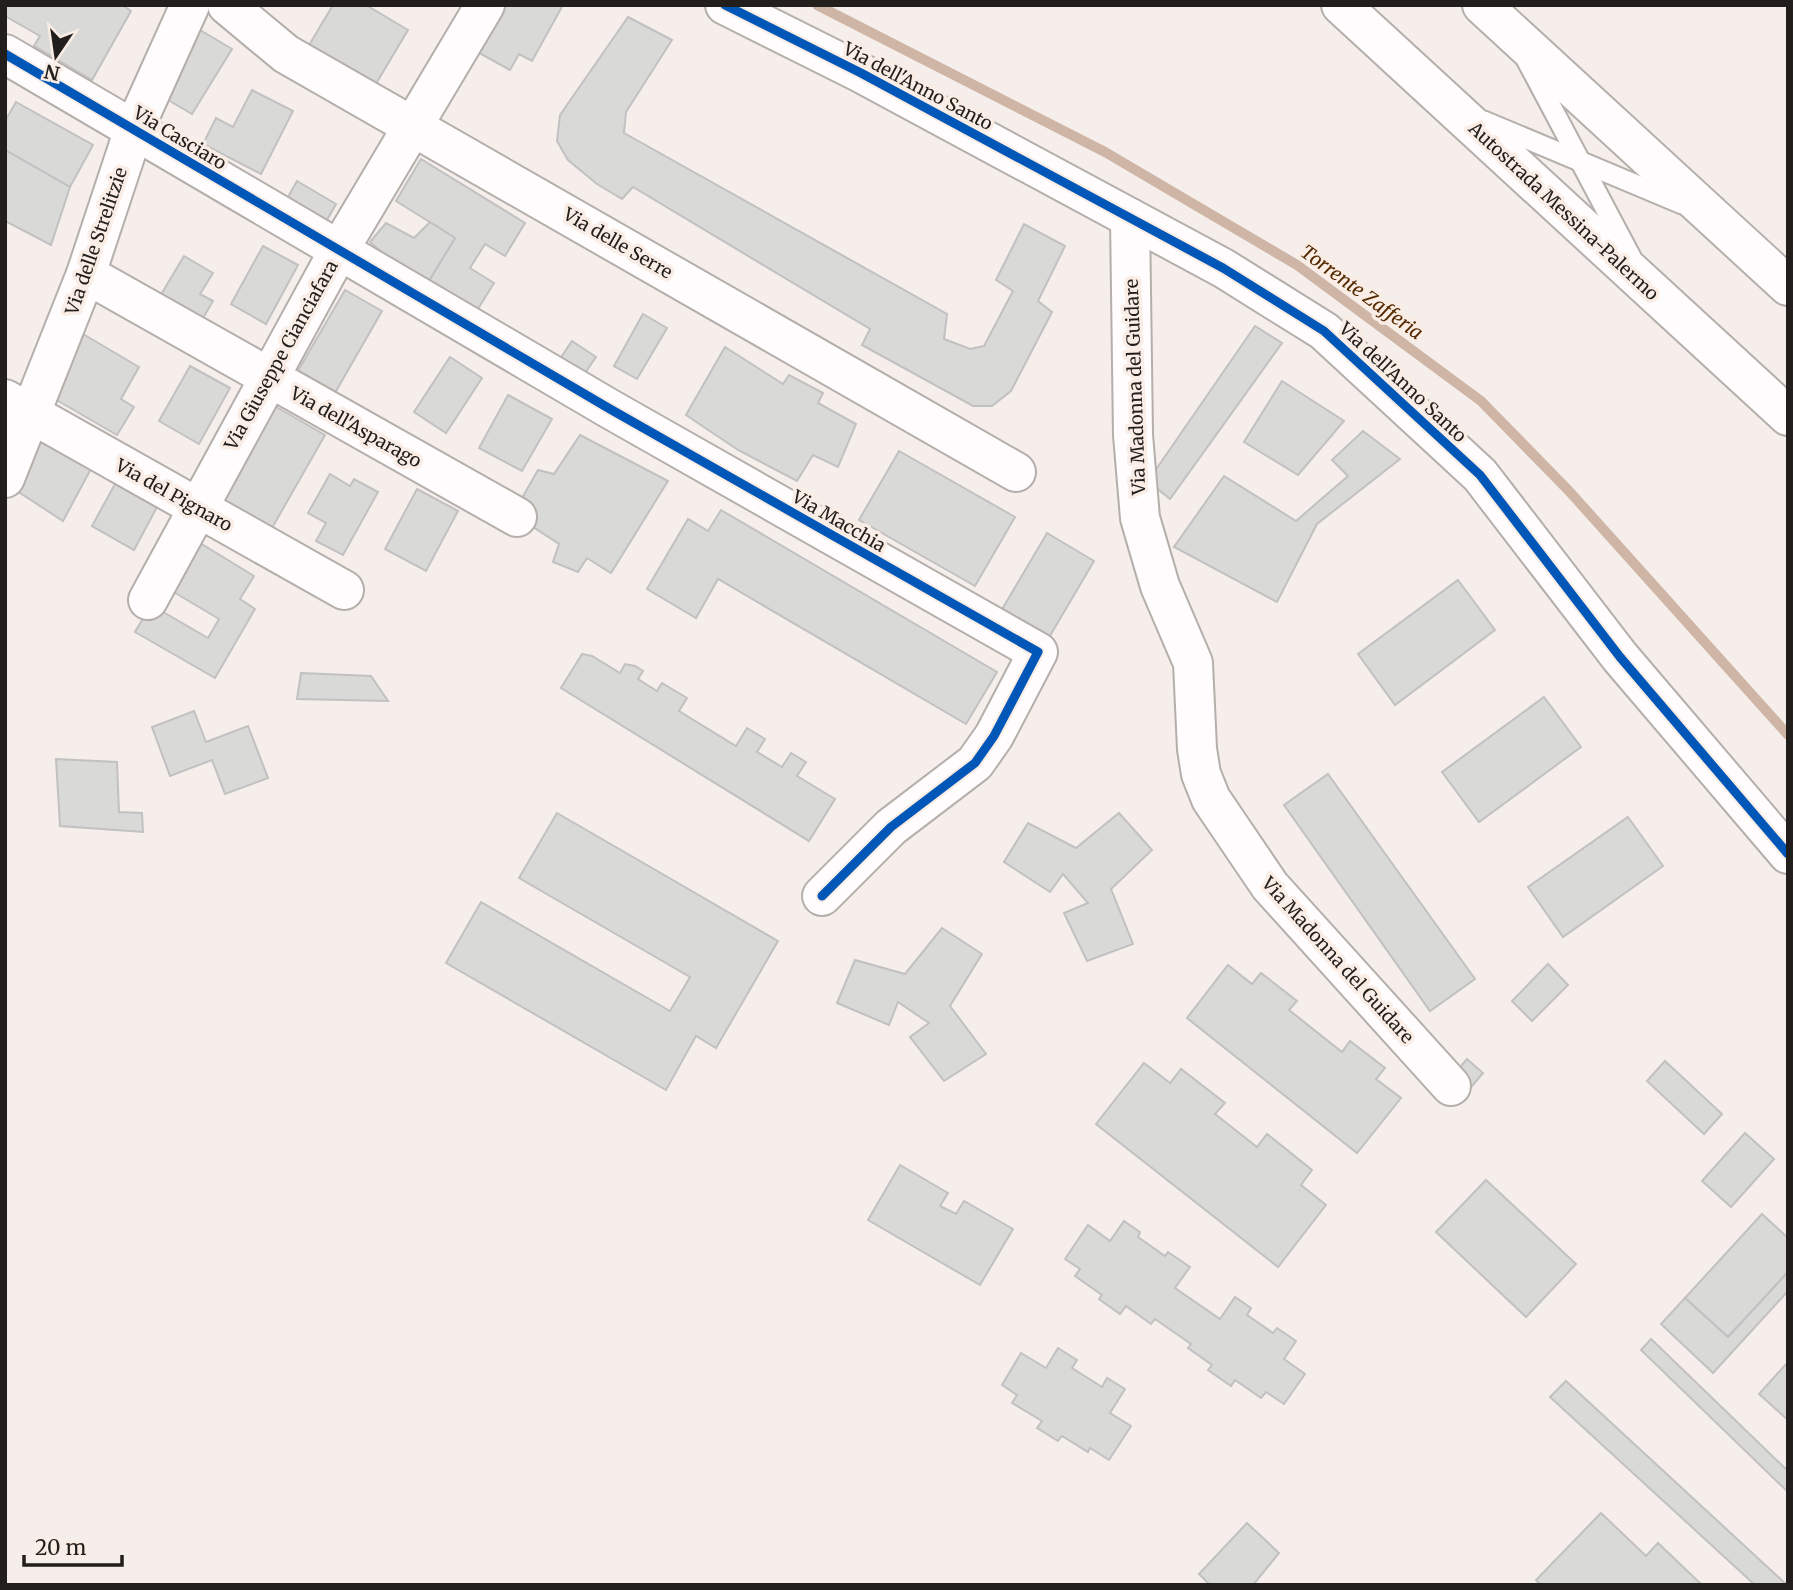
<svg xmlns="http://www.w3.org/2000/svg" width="1793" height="1590" viewBox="0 0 1793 1590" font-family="Merriweather,serif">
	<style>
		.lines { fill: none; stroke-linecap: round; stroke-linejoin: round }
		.stream { stroke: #ceb5a5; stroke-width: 10 }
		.building { fill: #d9d9d8; stroke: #c2c1c1; stroke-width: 2 }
		.lane-casing { stroke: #b4afab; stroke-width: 23 }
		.street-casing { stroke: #b4afab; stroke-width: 42 }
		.secondary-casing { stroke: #b4afab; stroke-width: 42 }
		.highway-casing { stroke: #b4afab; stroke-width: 42 }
		.lane { stroke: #fefcfc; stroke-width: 19 }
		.street { stroke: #fefcfc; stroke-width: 38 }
		.secondary { stroke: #fefcfc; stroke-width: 38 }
		.highway { stroke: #fefcfc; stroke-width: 38 }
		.cycleway-casing { stroke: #faede5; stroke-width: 13 }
		.cycleway { stroke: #0057b8; stroke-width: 9 }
		.labels { text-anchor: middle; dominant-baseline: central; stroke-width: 7; stroke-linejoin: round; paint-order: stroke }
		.street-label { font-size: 18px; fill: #221e1b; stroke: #faede5 }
		.water-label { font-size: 19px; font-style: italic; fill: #542900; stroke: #faede5 }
	</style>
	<rect width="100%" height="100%" fill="#f5eeea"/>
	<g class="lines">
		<path class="stream" d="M817,5L1105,152L1297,265L1481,401L1569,491L1788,735"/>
	</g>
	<g class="building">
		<path d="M5,5H122L131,11L92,80L34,46L40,36L5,16Z"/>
		<path d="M333,5H366L408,30L374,87L308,47Z"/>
		<path d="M499,5H563L532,61L519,54L510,70L474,50Z"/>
		<path d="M628,17L672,40L626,112L624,133L947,314L944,339L970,349L984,346L1013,291L996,280L1024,224L1065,246L1038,301L1052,312L1011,391L992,406H973L862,345L870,329L633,187L622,199L597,184L568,160L557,141L560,115Z"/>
		<path d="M195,27L232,49L192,114L156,93Z"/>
		<path d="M252,90L293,111L261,174L203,144L216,118L233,127Z"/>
		<path d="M16,102L93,145L70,187L5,150V121Z"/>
		<path d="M5,150L70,187L51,245L5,221Z"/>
		<path d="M421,159L525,223L505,256L485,244L470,268L494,283L473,317L424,289L455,238L396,201Z"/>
		<path d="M297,181L336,204L322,229L283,206Z"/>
		<path d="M430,222L455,238L424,289L370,242L386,223L414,238Z"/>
		<path d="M263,246L298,265L266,324L231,304Z"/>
		<path d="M184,256L213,273L200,294L213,301L198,327L156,303Z"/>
		<path d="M345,290L382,311L332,398L295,376Z"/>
		<path d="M643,314L667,328L637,379L614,366Z"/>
		<path d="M1255,326L1282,343L1170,499L1148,481Z"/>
		<path d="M83,334L139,367L121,399L134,407L117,435L48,395Z"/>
		<path d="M572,341L596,357L581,379L556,365Z"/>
		<path d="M725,347L783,384L789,375L823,393L818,403L856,424L838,467L813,455L797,481L738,450L686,415Z"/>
		<path d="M450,357L482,378L446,433L414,412Z"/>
		<path d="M190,366L230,388L199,444L159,421Z"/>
		<path d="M1282,381L1344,421L1298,475L1244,442Z"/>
		<path d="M508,395L552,419L522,471L479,448Z"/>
		<path d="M273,405L325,435L268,535L216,505Z"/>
		<path d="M28,431L92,467L63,521L11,487Z"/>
		<path d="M1363,431L1400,459L1317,524L1277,602L1174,547L1224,476L1296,521L1348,476L1332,460Z"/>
		<path d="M580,435L668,481L611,573L587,558L578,572L553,562L559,544L513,514L538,470L554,474Z"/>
		<path d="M899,451L1015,517L975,586L859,520Z"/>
		<path d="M330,474L350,486L354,479L378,492L343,555L316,541L326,523L308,513Z"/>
		<path d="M115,484L157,507L134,550L92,526Z"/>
		<path d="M417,489L458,511L426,571L385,549Z"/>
		<path d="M721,510L997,672L966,724L718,579L696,618L647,589L688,519L708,531Z"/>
		<path d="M1047,533L1094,561L1044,646L997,618Z"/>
		<path d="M200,543L254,576L240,599L255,609L215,678L135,632L151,605L208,638L219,619L172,591Z"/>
		<path d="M1458,580L1495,630L1395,705L1358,654Z"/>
		<path d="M582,654L592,656L620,673L625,664L635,666L643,671L638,679L657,691L662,683L687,698L679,711L736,746L747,728L765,739L757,752L782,767L791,753L806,762L797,776L835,799L809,841L561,688Z"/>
		<path d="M301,673L371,676L388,701L297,699Z"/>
		<path d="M1544,697L1581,747L1479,822L1442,772Z"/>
		<path d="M194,711L206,742L248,726L268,778L225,794L212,760L170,776L152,727Z"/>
		<path d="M56,759L117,762L119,812L142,813L143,832L60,826Z"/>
		<path d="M1328,774L1475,979L1430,1011L1284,805Z"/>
		<path d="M557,813L778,941L716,1048L696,1036L666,1090L446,963L481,902L670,1011L690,977L519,878Z"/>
		<path d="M1119,813L1152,850L1111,889L1133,944L1087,961L1064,913L1088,903L1063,874L1050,892L1004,862L1028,823L1076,848Z"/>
		<path d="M1628,817L1663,866L1563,937L1528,887Z"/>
		<path d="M942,928L982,954L950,1006L986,1054L944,1081L910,1037L929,1023L898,1002L889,1025L837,1003L855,960L905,974Z"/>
		<path d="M1548,964L1568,985L1532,1021L1512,1001Z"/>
		<path d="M1228,965L1252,984L1261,973L1297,1001L1289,1010L1342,1052L1350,1041L1385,1068L1376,1079L1401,1098L1357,1153L1187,1018Z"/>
		<path d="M1467,1059L1483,1073L1467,1092L1451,1078Z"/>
		<path d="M1665,1061L1722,1114L1704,1134L1647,1081Z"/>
		<path d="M1144,1063L1170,1083L1181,1069L1225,1103L1215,1114L1257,1147L1267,1134L1312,1170L1301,1185L1326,1205L1278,1267L1096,1124Z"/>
		<path d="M1745,1133L1774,1159L1731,1207L1702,1181Z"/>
		<path d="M900,1165L948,1193L940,1206L956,1214L964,1201L1013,1229L980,1285L868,1220Z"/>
		<path d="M1486,1180L1576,1264L1526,1317L1436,1232Z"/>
		<path d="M1762,1214L1788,1238V1272L1728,1337L1685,1298Z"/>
		<path d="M1124,1221L1140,1232L1138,1237L1165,1256L1168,1252L1190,1267L1175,1288L1220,1319L1235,1297L1251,1308L1247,1315L1273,1333L1277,1328L1296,1341L1284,1359L1305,1374L1284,1404L1266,1392L1261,1398L1235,1380L1231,1386L1208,1370L1212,1365L1188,1348L1191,1344L1155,1319L1151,1324L1126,1306L1120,1314L1099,1299L1102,1295L1075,1276L1080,1269L1065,1259L1088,1225L1110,1241Z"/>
		<path d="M1788,1272V1291L1713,1373L1661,1324L1685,1298L1728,1337Z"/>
		<path d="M1651,1339L1788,1471V1492L1641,1350Z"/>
		<path d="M1058,1348L1077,1360L1072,1368L1102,1387L1107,1378L1125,1389L1110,1413L1131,1426L1109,1460L1090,1448L1088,1452L1062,1436L1058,1441L1037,1428L1042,1421L1012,1403L1017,1395L1002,1385L1021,1353L1046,1368Z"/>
		<path d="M1788,1362V1420L1759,1394Z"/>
		<path d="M1566,1381L1787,1585H1755L1550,1397Z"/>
		<path d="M1601,1513L1646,1556L1658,1543L1702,1585H1541L1536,1580Z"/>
		<path d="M1247,1523L1279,1553L1253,1585H1210L1199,1574Z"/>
	</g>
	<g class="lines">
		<defs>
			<g id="lane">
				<path d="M1527,61L1631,257"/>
				<path d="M1484,121L1682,204"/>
			</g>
			<g id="street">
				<path d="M227,5L286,54L1016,472"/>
				<path d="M5,54L610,409L1038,652L994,736L975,763L891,827L822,896"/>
				<path d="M1130,218L1133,435L1140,518L1160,586L1193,663L1197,749L1201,774L1211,799L1270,886L1451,1086"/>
				<path d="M86,274L517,517"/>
				<path d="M5,399L344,590"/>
				<path d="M5,478L86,274L134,129L190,5"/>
				<path d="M148,600L339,250L485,5"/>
			</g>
			<path id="secondary" d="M725,5L861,73L1223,268L1324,331L1480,475L1620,657L1788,854"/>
			<g id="highway">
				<path d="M1341,5L1788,416"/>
				<path d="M1482,5L1788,286"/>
			</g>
		</defs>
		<use href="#lane" class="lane-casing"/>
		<use href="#street" class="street-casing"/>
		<use href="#secondary" class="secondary-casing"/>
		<use href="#highway" class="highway-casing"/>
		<use href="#lane" class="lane"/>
		<use href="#street" class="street"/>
		<use href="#secondary" class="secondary"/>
		<use href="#highway" class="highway"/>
		<defs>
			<g id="cycleway">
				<path d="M725,5L861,73L1223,268L1324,331L1480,475L1620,657L1788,854"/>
				<path d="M5,54L610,409L1038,652L994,736L975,763L891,827L822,896"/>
			</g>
		</defs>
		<use href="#cycleway" class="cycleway-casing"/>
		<use href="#cycleway" class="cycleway"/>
	</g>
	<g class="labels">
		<g class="street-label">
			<text transform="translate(918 86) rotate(28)">Via dell'Anno Santo</text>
			<text transform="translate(180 138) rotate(31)">Via Casciaro</text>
			<text transform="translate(1564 211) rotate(43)">Autostrada Messina-Palermo</text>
			<text transform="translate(96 241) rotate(-71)">Via delle Strelitzie</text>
			<text transform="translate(618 243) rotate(30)">Via delle Serre</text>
			<text transform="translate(281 355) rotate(-61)">Via Giuseppe Cianciafara</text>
			<text transform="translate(1403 382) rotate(43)">Via dell'Anno Santo</text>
			<text transform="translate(1135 387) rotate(-92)">Via Madonna del Guidare</text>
			<text transform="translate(356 427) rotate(29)">Via dell'Asparago</text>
			<text transform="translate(174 495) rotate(29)">Via del Pignaro</text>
			<text transform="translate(839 521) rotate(30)">Via Macchia</text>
			<text transform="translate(1338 960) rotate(48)">Via Madonna del Guidare</text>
		</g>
		<g class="water-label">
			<text transform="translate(1362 292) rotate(36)">Torrente Zafferia</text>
		</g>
	</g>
	<rect width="1793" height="1590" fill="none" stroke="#221e1b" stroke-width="14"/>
	<g transform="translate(56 56) rotate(193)" stroke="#faede5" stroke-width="5" paint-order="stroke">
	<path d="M0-5L12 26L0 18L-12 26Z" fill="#221e1b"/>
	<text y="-10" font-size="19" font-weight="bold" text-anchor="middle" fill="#221e1b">N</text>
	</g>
	<path d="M24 1555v10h98v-10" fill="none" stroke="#221e1b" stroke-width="3.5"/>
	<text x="35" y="1555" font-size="21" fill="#221e1b" stroke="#faede5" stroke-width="5" paint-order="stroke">20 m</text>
</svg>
